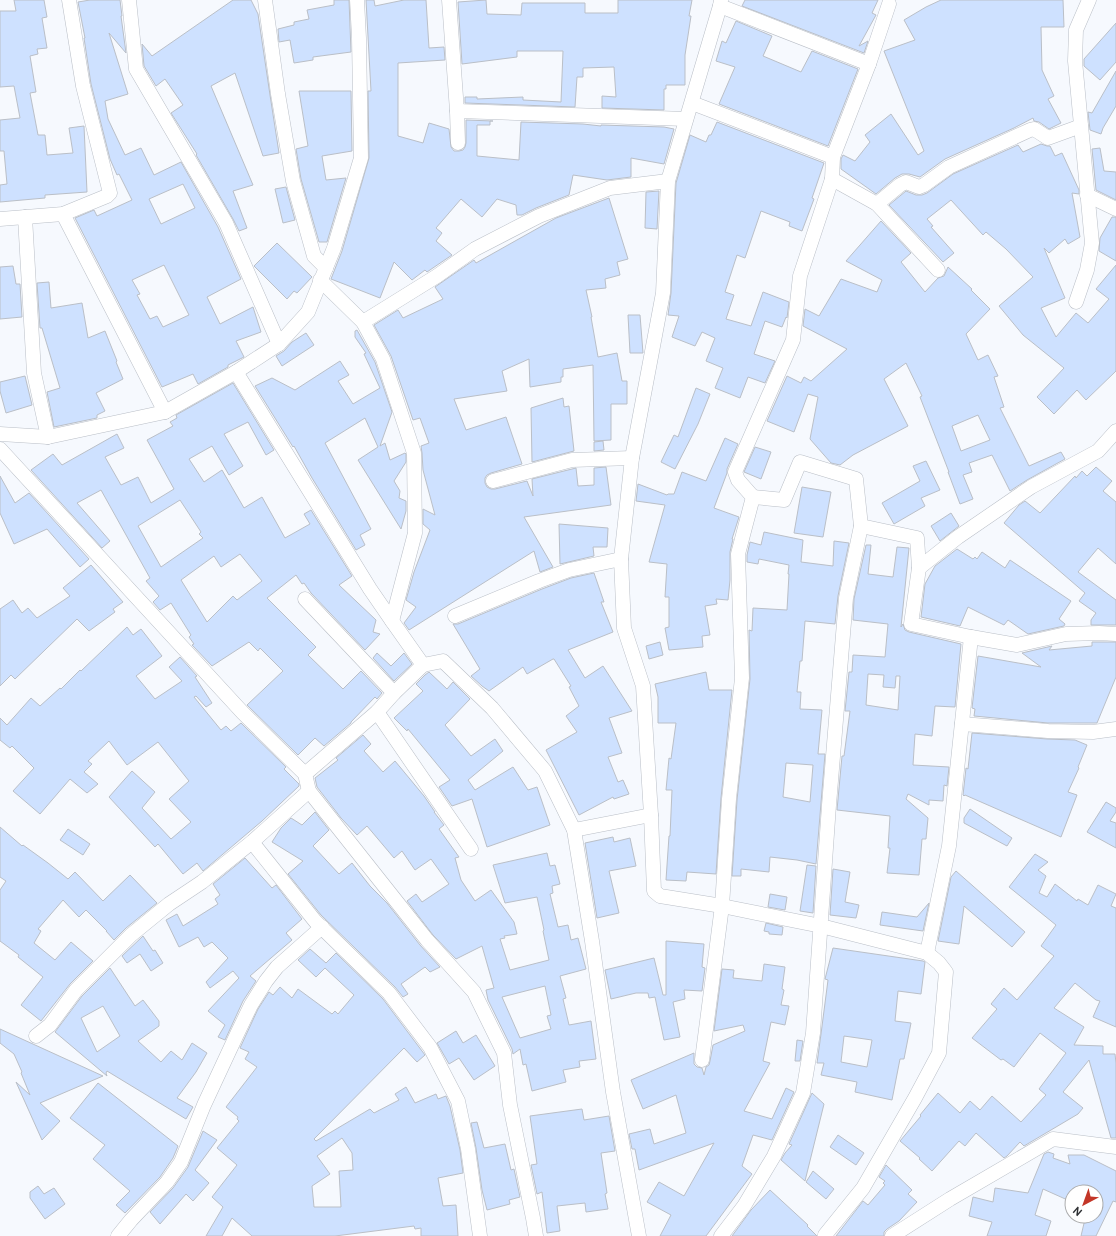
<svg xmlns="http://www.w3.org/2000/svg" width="1116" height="1236" viewBox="0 0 1116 1236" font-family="Overpass,sans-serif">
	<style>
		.building { fill: #cee1ff; stroke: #babfc7; fill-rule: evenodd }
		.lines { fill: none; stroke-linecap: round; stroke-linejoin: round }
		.minor-casing { stroke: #babfc7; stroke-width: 15 }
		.minor { stroke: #fff; stroke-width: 14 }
	</style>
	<rect width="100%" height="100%" fill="#f6f9fe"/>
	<g class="building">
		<path d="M14,0H44L47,17L42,18L47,48L37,49L38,54L30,56L36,92L30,93L38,135H45L47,155L73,153L69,128L84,126L87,192L45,195V198L0,202V185L7,184L4,151H0V120L20,118L14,86L0,87V11H16Z"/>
		<path d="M90,0H120L122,16H121L126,53L109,33L128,94L105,101L108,119L125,155L141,148L154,175L181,162L218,227L241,279L207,297L220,324L253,307L261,332L236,341L244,357L228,365V367L198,384L193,374L162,387L75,218L94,210L97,216L132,200L119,174L117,175L110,159L91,84L84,38H85L78,2ZM183,184L195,208L161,224L149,199ZM164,265L189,315L163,327L157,316L150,319L137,295L140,294L132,280Z"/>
		<path d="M233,0H251L258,14L270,95L279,153L263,156L235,73L211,86L253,185L233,191L247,228L239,231L233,219L196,155L197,154L171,113L183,105L165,79L156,86L144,66L142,44L152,56Z"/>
		<path d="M334,0H349L351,52L313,57V60L294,63L290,40L279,42L278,29L294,25V22L309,19L307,10L334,5Z"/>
		<path d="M366,0H374L375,6L404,0H426L429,48L444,47L445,60L398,63V136L423,143L429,123L449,129L451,147L454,151H459L463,150L465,147L466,143V120L493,121H490V125H477V156L519,160L521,122L583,124L601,126V125L664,127L674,129L664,164L631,158V177L607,180L573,175L569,195L536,208L522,215H517L516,205L497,199L482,217L461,199L436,228L442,233L436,241L452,255L427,272L425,270L412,280L394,262L380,298L331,279L342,251L369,158L368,91H371Z"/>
		<path d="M486,0L487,14L521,15L522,3H585V13H618V0H692L689,16H691L685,55V85H666V89H664V110L602,108V96L616,97L614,67L583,68V77H577L575,107L465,103V97H477V99L523,97V100L561,102L563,51H517V57L462,64L458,2Z"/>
		<path d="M745,0H878L872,13L876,15L859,46L868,41L864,53L742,6Z"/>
		<path d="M941,0H1063L1064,27H1041L1042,70L1054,96L1048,99L1061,123L1049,129L1039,122L1034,121L1033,118L1014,128L945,159L920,177L909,174H902L895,178L876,194L841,169V159L843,155L855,161L870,142L865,135L891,114L918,155L924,151L884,51L915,40L904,20L926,7Z"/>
		<path d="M736,21L772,36L763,56L801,72L812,51L858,69L828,146L719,104L735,67L716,61L722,41L726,43Z"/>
		<path d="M1116,23V62L1100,80L1084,66V59Z"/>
		<path d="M1116,71V106L1103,128L1101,134L1090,130L1088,112L1092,113Z"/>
		<path d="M299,91H351L352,151L322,156L326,180L346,178L327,242H319L301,179L296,149L308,146Z"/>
		<path d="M717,122L824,163L812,198L814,199L802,231L789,226L790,222L761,211L745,258L737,255L725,292L734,295L726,319L751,326L763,292L789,302L787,318L786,317L782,327L765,321L754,354L775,361L765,383L748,377L740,398L715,388L723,368L706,361L715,338L702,332L695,346L672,337L679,316L668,315L671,293L676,183L690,135L706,142L709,135H711Z"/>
		<path d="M1041,144L1047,146H1050L1055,156L1062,153L1079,190V194L1072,193L1080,237L1068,244L1065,239L1049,253L1044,248L1065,298L1041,308L1056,337L1076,313L1088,323L1109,299L1096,289L1116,265V371L1086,400L1077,390L1054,414L1037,397L1064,368L1023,335L999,306L1033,277L1006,249L986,232L983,235L951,200L927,219L933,226L931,227L954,253L943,262L889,205L906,191L916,195H922L927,193L953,174L1018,145L1023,152Z"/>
		<path d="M1100,148L1104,171L1116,172V200L1096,190L1092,149Z"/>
		<path d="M286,187L295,220L283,223L275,189Z"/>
		<path d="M659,191L657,229L645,228L646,192Z"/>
		<path d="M609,198L628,259L617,262L620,275L605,279L606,288L586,290L592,317H591L598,357L617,353L622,381H627V404H611V440L594,441L593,365L563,369V377H561V382L530,387L529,359L502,371L507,391L454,399L466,430L506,417L522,464L491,473L487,475L485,478V483L487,487L491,489H495L527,481L533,496L532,479L576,468L578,486L594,485V468L606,467L611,505L524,517L553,567L540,572L534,551L409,630L404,623L416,607L406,600L414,572L430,530L423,524V509L435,515L423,470L422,453L421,446L429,443L420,418L413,420L391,356L374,325L398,310L403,318L443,299L435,287L474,260L476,263L556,218Z"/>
		<path d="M1112,217H1116V261L1099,251L1100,238Z"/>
		<path d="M881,221L911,253L901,262L925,292L938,278L944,276L948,267L972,289L971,290L990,309L966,334L978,360L988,355L998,376L994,377L1004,407L1000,408L1029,466L1061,452L1065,459L1027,480L1010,491L992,455L969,463L972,472L963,475L973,499L960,504L948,472H949L920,397L922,396L906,363L884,379L908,426L853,455L840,465L831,463L810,439L818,397L808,394L794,432L767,421L787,376L801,383L804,377L811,381L847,349L803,326L805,309L819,316L841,279L877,292L882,280L846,261ZM978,415L990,440L961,451L952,426Z"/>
		<path d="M277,243L312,277L297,293L294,291L287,299L254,266Z"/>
		<path d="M13,266L16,284H20L22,317L0,319V267Z"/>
		<path d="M49,282L51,308L82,303L88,338L105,331L117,361L116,362L123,379L96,393L105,411L97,415V418L54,427L47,392L60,388L42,328H40L37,283Z"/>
		<path d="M628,315H640L643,353H630Z"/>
		<path d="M357,330L375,362L392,412L380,446L385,443L390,460L405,453L406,454V462L394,481L400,491L399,498L406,501V511L401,529L358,460L378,447L365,418L325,443L371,529L360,535L365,545L356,550L312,478L294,446L293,447L255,386L272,378L295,390L340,361L349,375L338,381L353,404L380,388L364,354L366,353L355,337V331Z"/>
		<path d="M306,333L314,345L282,366L276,356L284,351L292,342Z"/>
		<path d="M25,376L32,405L6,413L0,391V382Z"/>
		<path d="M233,383L274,450L266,455L248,422L224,434L243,466L229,475L212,446L189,459L204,482L222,470L244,508L262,497L285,538L310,524L304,514L311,510L352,576L339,585L376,620L373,632L380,634L365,650L311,593L304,583L302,584L296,575L267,598L316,647L308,655L343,689L361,671L382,693L377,699L375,697L351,722V723L324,746L315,738L298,755L247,705L283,671L260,648L258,651L249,642L212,666L192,645L194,644L189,637L191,635L171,603L160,610L153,602L159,596L146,581L150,578L101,490L77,503L110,541L102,548L31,470L53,454L62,465L117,434L124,448L105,457L121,485L138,477L151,503L174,489L147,440L173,426L170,422L177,418L176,415ZM180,500L201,532L199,534L203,538L161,567L138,526ZM240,554L262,581L237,600L233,596L207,622L181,580L214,556L221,567Z"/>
		<path d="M696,388L710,394L698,424L675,469L661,462L674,435L678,437Z"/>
		<path d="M563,398L564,407L569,406L574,451L532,462L531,408Z"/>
		<path d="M725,438L738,444L727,469V473L714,508L739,517L732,539H733L730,552V580L728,600L716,599L717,604L705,606L710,635L702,636L703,647L669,650L665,628L669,627V597H665L667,564L649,562L665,505L636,501L638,484L667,495L668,494H674L682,472L706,481Z"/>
		<path d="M603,441L604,450L594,451V442Z"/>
		<path d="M755,447L771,452L761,479L744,472Z"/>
		<path d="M926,461L940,490L921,498L925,506L894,524L882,503L920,481L913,466Z"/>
		<path d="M1096,467L1112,481L1103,491L1116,502V564L1098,548L1078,572L1116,600V625H1091V620L1096,613L1079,601L1085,593L1004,523L1019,505L1025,501L1040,513L1075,476L1076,478L1082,471L1087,476Z"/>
		<path d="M0,476L15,503L29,493L89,559L80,567L47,529L14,544L0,513Z"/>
		<path d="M802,487L831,492L823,537L794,533Z"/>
		<path d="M951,513L959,526L940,541L931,526Z"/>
		<path d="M559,524L608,528L607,547H593L594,556L560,564Z"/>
		<path d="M764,532L803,540L801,562L833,566L834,541L849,543L838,596L835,624L805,621L802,661H800L797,692H801L800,709L822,710L818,754H825L816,864L797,860L770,857L769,872L741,869V876H732L737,800L750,679L749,630L752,631L753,608L787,610L789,574H788L789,565L759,559L758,564L747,562V555L750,542L761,545ZM786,763L813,765L810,802L783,797Z"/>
		<path d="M866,545H871L868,574L893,577L897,547L909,548L901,627L903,624L905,630L909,632L961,644L955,707L935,706L932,736L915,734L913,765L949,767L947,786L944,785L943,801L929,800V805L908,794L906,799L928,818L926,839H922L919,875L887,873L890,848H888L890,816L837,810L842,756H844L850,711H845L849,672H852L853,655L885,657L888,624L853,620L854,599ZM868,674L884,675L883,687L895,688L896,676H900L898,710L866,705Z"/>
		<path d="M957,549L973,559L975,557L977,559L982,552L1005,568L1010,560L1071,601L1059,619L1065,624L1064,626L1028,634L1008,620L1004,625L968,607L960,626L921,617L925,584L935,566Z"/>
		<path d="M91,565L123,602L113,609L115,612L89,631L77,619L15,679L11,675L0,686V609L13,600L22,613L28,608L37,618L70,596L63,588Z"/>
		<path d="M594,573L604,602H601L613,632L568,650L585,678L603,666L632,711L609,718L622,753L608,757L618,782L623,780L629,794L614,799L613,797L579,815L546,750L577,732L566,716L579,706L569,687L571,686L554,659H553L527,674L523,667L489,691L482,686L471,676L480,669L453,624H458L542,589L571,578Z"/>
		<path d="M127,627L133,635L141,629L162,656L136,676L155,699L182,681L169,667L180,657L197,676L195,677L212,703L206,707L196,696L194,697L221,730L226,726L231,731L241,723L286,767L284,769L299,784V786L262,821L203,871L197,863L183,874L158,844L155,847L109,797L132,771L155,792L142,808L171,839L191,822L169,799L189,781L158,742L127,765L109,741L88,761L92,764L84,772L98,784L87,793L70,779L40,814L13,791L34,768L12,746L10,748L0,740V718L7,725L31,698L40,706L60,688L61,689L80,670L81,671Z"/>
		<path d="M660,642L663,655L649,659L646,646Z"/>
		<path d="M1092,642H1116V677L1097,723H1048L974,716L975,709L972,708L978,656L1041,667L1022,653L1052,646L1049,650L1092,646Z"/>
		<path d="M377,653L391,666L404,653L412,664L394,681L373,658Z"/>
		<path d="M429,672L447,689L453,682L470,699L445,725L471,756L495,739L503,751L468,780L475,790L513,767L528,790L537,787L550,825L487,847L472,799L452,806L439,787L450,780L408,729L407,731L394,718L423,691L416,684L425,675Z"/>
		<path d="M706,672L709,690H732L721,798L716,874L687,872L686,881L666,880L669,836H670L672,790H666L669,758L671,759L676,723H658V697L655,684Z"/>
		<path d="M972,733L1047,739L1075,740L1087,745L1078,767L1079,768L1068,792L1077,795L1061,837L965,795L964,796L963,795L966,768L968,769Z"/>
		<path d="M363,735L371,744L364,751L383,772L395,761L424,796L435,812H434L444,825L439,829L459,857L455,858L461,880L475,901L491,890L514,922L517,934L504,936L505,938L500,939L510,970L549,960L543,931L544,930L537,897L505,903L493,865L547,853L550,866L555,865L560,884L552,886L553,893L550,894L558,927L568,925L571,940L578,938L586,969L560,976L566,998L563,999L569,1025L591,1021L596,1059L579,1061L580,1067L563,1070L566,1082L532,1091L526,1064L523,1065L520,1049L513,1054L512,1049L488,1000L486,990L494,988L482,946L456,959L433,935L407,901L416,894L422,902L449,884L431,859L415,870L402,851L394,858L367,826L357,835L341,818L317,787L315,778L338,760L336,758ZM545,986L551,1015L547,1016L551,1029L520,1038L502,997Z"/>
		<path d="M1106,802L1116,808V812L1110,821L1116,823V848L1087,832Z"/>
		<path d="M970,809L1012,838L1007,846L964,823V818Z"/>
		<path d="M315,812L329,830L313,846L339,874L352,863L370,886L387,903L420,945L440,967L430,972L425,967L401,984L408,994L403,997L395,987L321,915L288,874L303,861L272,842L281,828L291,818L302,825Z"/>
		<path d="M0,827L22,846L23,845L48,863L68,879L75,872L103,901L130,875L157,903L126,928L114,940L106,931H107L86,910L79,917L63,900L38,929L41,931L34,943L55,960L71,942L93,961L70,984L41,1021L21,1005L43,977L18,957L19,955L0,941V890L6,881L0,877Z"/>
		<path d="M68,829L90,844L83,855L60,840Z"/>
		<path d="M613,837L614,842L630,838L636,866L609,871L619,913L597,918L585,843Z"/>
		<path d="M1035,854L1048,862L1038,870L1046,876L1039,893L1047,897L1055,884L1077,901L1078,899L1088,905L1098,885L1116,894L1111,906L1116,908V1027L1093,1017L1100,1001L1096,1000L1075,983L1054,1008L1084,1027L1074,1045L1103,1046V1054H1115L1116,1063V1138H1111L1089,1060L1063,1092L1083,1108L1078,1114L1024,1146L1020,1142L1007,1156L1004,1158L976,1133L965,1146L959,1141L932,1171L919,1159L920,1158L900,1141L921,1116L920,1115L938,1093L960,1113L970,1101L980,1110L992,1096L1021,1122L1046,1095L1039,1089L1066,1053L1040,1033L1014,1067L1003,1059L1001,1060L972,1038L997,1009L991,1004L1004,988L1017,1000L1054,956L1041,946L1056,925L1009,887Z"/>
		<path d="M245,858L272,888L276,885L302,919L286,933L292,940L250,976L256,981L243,1001L225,1040L218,1037L225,1025L208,1011L239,978L233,971L210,988L206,982L228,958L212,942L204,947L198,937L179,947L166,920L177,914L183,926L218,904L215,899L220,895L213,884Z"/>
		<path d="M807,865L816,866L813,913L800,911Z"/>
		<path d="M833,869L850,872L845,902L859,905L856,918L830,915Z"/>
		<path d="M956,871L1025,932L1012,947L964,906L959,944L938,941L951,877Z"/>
		<path d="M770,894L787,897L785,910L768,907Z"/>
		<path d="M929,903L923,931L880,925L882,912L917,917Z"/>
		<path d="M766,923L783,927L782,935L769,934V932L764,931Z"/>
		<path d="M143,936L153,951L155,950L163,963L151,971L140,954L127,963L122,956Z"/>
		<path d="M666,941L704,944L702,967L705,968L702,991L684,990L685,999L673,1002L680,1037L664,1040L655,997L649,998L648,993H636L611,999L605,970L654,958L663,995H666Z"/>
		<path d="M833,948L923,961L925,962L921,994L898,991L895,1021L911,1023L904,1059H900L892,1100L855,1092L857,1082L821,1075L824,1063H817L821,1034L828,980L825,979ZM844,1036L872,1040L867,1067L841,1062Z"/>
		<path d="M310,949L326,963L336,953L383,999L425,1055L417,1062L404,1048L314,1139L316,1141L370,1109L374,1113L399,1100L395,1094L406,1087L415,1103L436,1094L438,1099L446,1096L450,1106L460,1150L463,1173L438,1178L443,1206L456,1205L458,1236H421V1228L415,1229L414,1226L335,1236H252L232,1218L222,1236H206L223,1207L212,1197L237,1165L217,1148L239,1121L237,1119L238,1117L226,1107L257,1067L245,1059L249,1052L240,1048L258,1009L269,992L273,995L280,987L292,998L298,989L332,1014L335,1011L338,1014L354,995L325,968L316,977L298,960ZM342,1138L352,1153L353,1170L339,1171L341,1207H314L312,1186L330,1174L317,1156Z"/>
		<path d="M764,964L785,967L782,989L784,990L781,1005L789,1006L785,1025L771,1022L763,1061L770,1063L744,1111L772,1119L786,1088L794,1092L772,1140L753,1135L742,1166L752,1174L706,1236H660L671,1215L647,1202L659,1182L684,1196L714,1143L639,1170L635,1149H632L629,1134L650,1129L654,1144L686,1133L676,1095L643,1109L631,1080L694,1053V1064L697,1067L702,1068L704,1075L706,1067L709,1065L710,1061L713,1045L745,1031L743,1025L714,1031L722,969L734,970L733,978L762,981Z"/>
		<path d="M110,968L135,1006L143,1000L159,1021V1026L138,1041L161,1062L171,1051L182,1060L192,1043L207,1053L196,1072L177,1098L193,1107L186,1119L107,1071L106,1073L107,1076L55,1032L82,996ZM103,1006L120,1036L97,1052L81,1018Z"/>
		<path d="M0,1029L103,1076L40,1103L60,1121L42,1140L16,1082L30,1095L21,1073L22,1072L14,1054L0,1043Z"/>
		<path d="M456,1031L463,1043L476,1035L495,1066L474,1080L459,1058L449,1064L437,1043Z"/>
		<path d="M797,1040L803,1041L800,1061H795Z"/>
		<path d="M98,1083L178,1146L173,1158L160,1177L125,1213L116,1205L130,1191L93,1159L105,1145L70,1118Z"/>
		<path d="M812,1093L824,1104L805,1181L781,1160L785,1153L792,1145L789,1144Z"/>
		<path d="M582,1109L584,1120L609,1116L615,1151L601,1153L607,1193L605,1194L608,1209L586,1212L585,1203L557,1206L560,1231L547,1233L542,1192L537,1194L531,1165L537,1164L530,1116Z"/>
		<path d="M477,1122L484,1148L505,1144L511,1170L514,1169L520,1197L509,1200L510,1204L487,1210L482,1190L476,1148L471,1123Z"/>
		<path d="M203,1131L217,1140L195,1170L209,1183L193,1201L186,1194L160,1224L150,1212L173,1188L188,1167Z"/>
		<path d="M838,1135L864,1153L856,1165L830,1147Z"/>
		<path d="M1048,1152L1054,1154L1053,1158L1070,1164L1068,1155H1084L1116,1171V1202L1113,1201L1096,1236H1081L1085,1219L1080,1217V1216H1096V1192H1072V1202L1043,1189L1035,1215L1051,1221L1046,1236H987L992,1222L969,1216L973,1197L993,1202L995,1188L1028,1193L1044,1154Z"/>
		<path d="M886,1165L912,1190L908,1194L917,1202L899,1221L887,1229L884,1232V1236H836L863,1201L868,1205L885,1185L883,1183L885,1181L879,1177Z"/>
		<path d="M813,1171L834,1189L826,1199L806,1182Z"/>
		<path d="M38,1186L44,1194L54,1188L65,1204L45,1219L30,1198V1192Z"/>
		<path d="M770,1190L808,1225L807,1226L817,1236H732L751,1210Z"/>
	</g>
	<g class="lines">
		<defs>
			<g id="minor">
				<path d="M129,0L136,69L226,223L279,344"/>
				<path d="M265,0L278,94L293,181L314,256L326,268"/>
				<path d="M449,0L457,111L458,143"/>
				<path d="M721,0L720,6L668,181L663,293L632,458L621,559L624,628L643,686L651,815L654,891L660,896L722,906L821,926L927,953L939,963L946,972L939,1053L915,1098L863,1188L825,1235"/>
				<path d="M720,6L869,64"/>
				<path d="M692,103L833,157"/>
				<path d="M457,111L686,119"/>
				<path d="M832,179L877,204L938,270"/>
				<path d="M1087,195L1116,209"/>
				<path d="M877,204L900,185L906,182L919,187L924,185L949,167L1030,130L1034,129L1048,138L1081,126"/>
				<path d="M63,214L165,412"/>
				<path d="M25,217L34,373L48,437"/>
				<path d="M0,219L63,214L107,196L110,193L83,86L69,0"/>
				<path d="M320,280L363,322L383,359L414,453L415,533L392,621"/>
				<path d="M1076,302L1087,270L1092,243L1075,61L1076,30L1089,0"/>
				<path d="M363,322L437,276L475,249L539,216L610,188L668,181"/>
				<path d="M236,372L370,589L392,621L423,665L443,661L492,708L545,771L574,830L592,941L613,1092L639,1236"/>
				<path d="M0,434L48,437L165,412L236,372L279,344L308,312L334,248L361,158L359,38L357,0"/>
				<path d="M0,449L243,713L305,774L309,791L427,940L474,992L504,1053L510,1105L533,1218L536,1236"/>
				<path d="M493,481L572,460L632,458"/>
				<path d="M753,497L784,500L800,462L856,479L861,526L917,538L919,568L911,624L971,637L1017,645L1066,634L1099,633L1116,634"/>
				<path d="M919,568L958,537L1031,487L1098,451L1116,431"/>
				<path d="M305,599L394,693"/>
				<path d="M455,616L539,581L569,570L621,559"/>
				<path d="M377,712L471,849"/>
				<path d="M962,724L1048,731L1093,732L1116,729"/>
				<path d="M305,774L377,712L394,693L423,665"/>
				<path d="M574,830L651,815"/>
				<path d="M252,842L315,921L389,993L430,1047L458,1101L468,1149L480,1236"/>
				<path d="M927,953L949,846L971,637"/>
				<path d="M36,1036L50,1025L76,990L131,935L169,904L202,882L252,842L309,791"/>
				<path d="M702,1060L722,906L729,799L742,678L738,554L753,497L738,480L735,472L793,340L800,276L832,179L833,157L869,64L889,4"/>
				<path d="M118,1236L131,1220L167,1182L181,1162L204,1105L238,1032L251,1005L266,981L277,967L322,927"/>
				<path d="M721,1236L744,1206L774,1156L803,1093L813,1033L829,805L846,598L861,526"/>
				<path d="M892,1236L950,1199L1053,1139L1116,1147"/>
			</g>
		</defs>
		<use href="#minor" class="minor-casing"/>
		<use href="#minor" class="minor"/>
	</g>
	<g transform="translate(1084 1204) rotate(221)"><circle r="19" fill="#ffffff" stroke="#abacad"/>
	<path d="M0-3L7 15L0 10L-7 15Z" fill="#c33628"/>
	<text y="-6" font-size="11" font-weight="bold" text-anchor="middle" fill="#2e3033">N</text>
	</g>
</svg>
